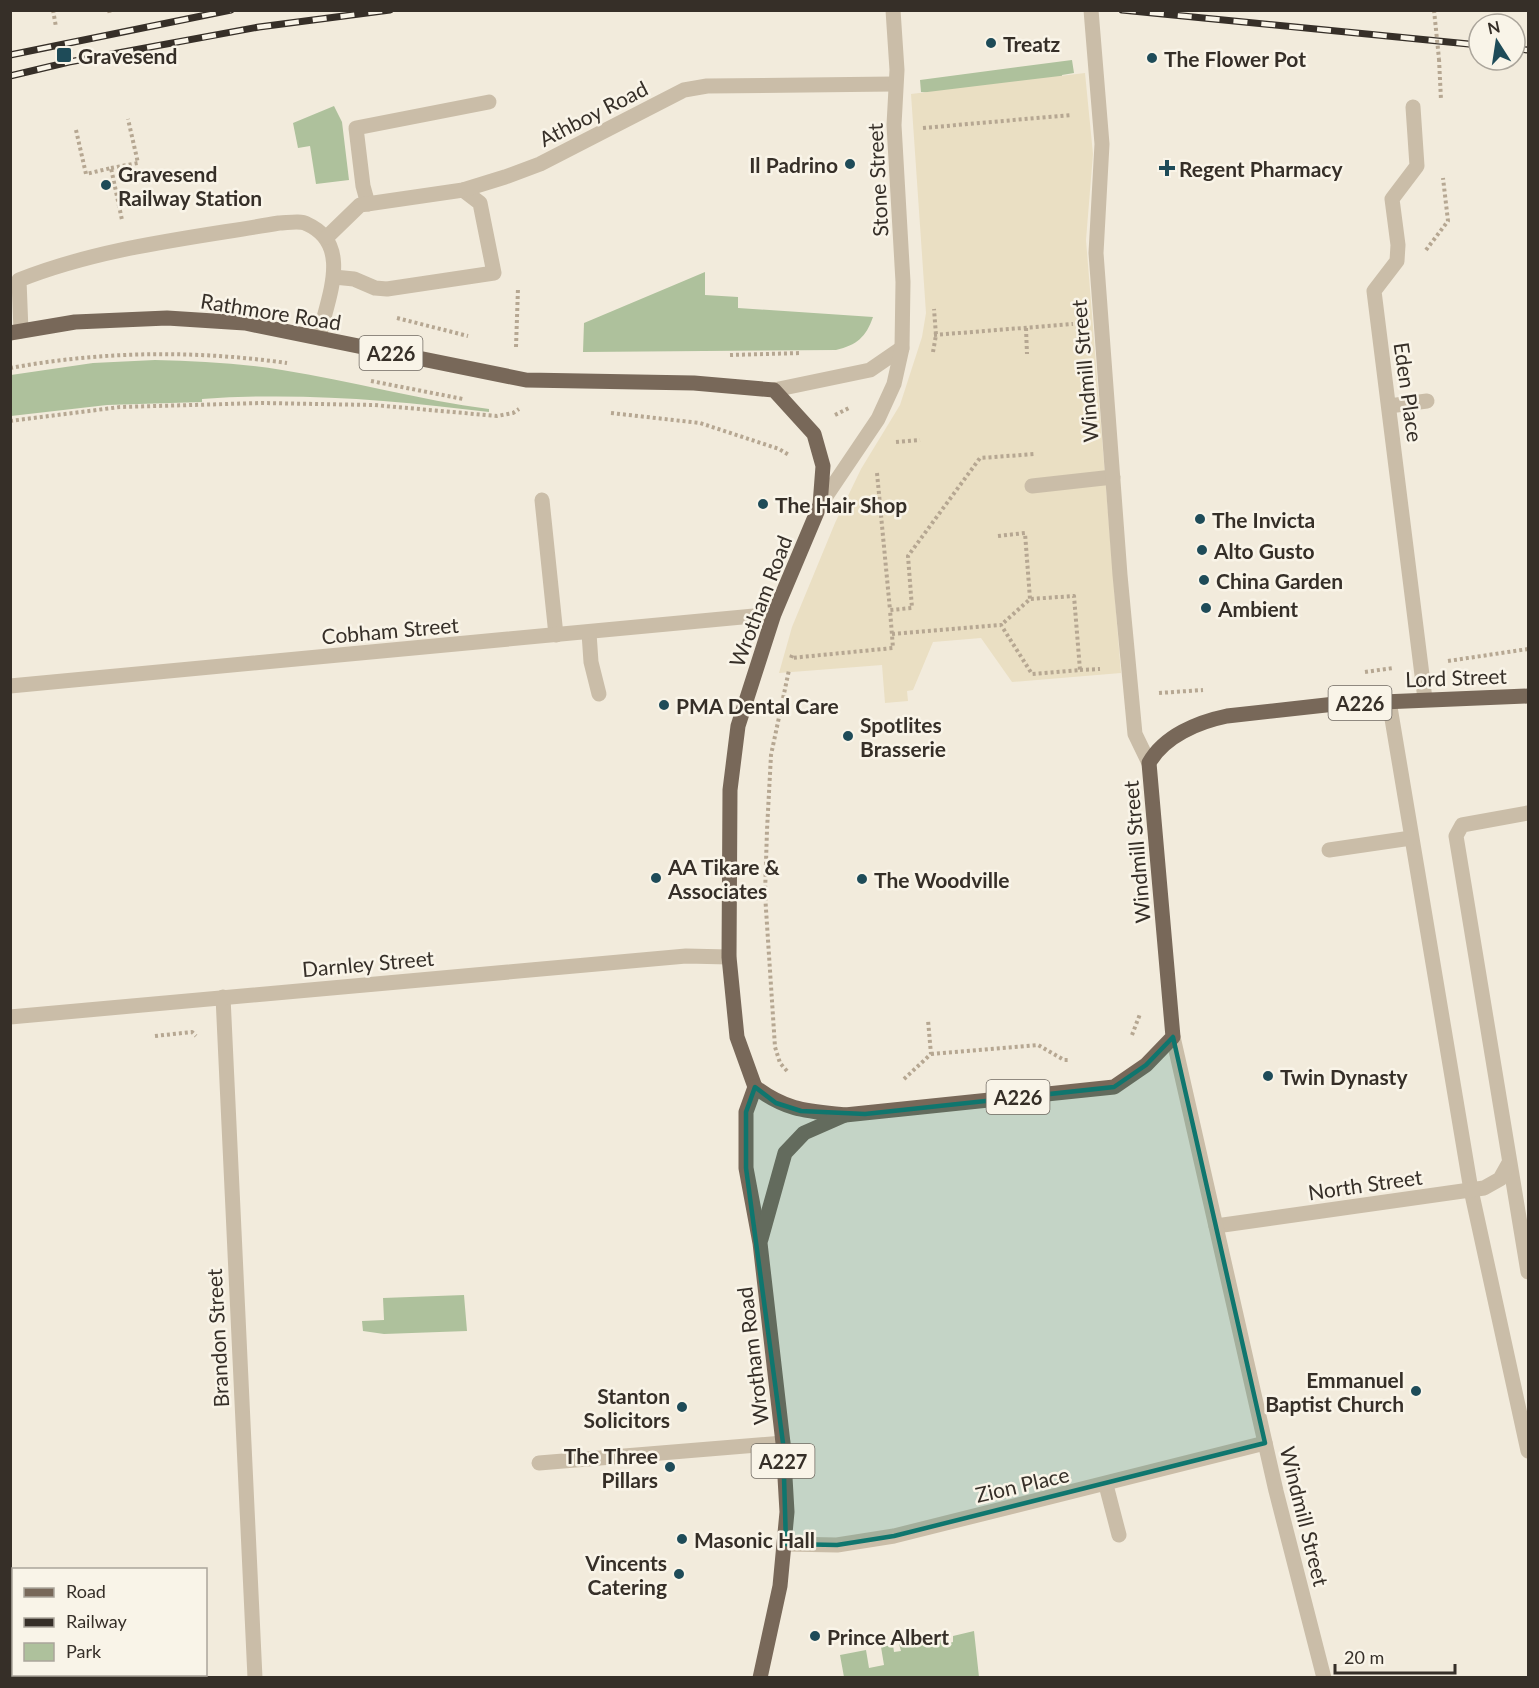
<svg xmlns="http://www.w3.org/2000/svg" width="1539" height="1688" viewBox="0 0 1539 1688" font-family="Lato,sans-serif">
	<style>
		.green { fill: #aec19c }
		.plaza { fill: #eadfc3 }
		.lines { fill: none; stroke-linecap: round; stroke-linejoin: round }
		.path { stroke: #b6a792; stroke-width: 4; stroke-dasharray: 3 3; stroke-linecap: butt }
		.service { stroke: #cabda8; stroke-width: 15 }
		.minor { stroke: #cabda8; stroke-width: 15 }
		.tertiary { stroke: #cabda8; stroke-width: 15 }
		.primary { stroke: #786859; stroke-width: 15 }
		.rail-casing { stroke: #362f28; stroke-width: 7 }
		.rail { stroke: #f9f4e8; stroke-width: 4.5; stroke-dasharray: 14; stroke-linecap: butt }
		.path-bridge { stroke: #b6a792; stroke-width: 4; stroke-dasharray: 3 3; stroke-linecap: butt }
		.marked { fill: #0f766e; fill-opacity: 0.2; stroke: #0f766e; stroke-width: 4.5; stroke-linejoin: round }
		.poi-dot { fill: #1e4b58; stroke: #f9f4e8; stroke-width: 2 }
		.labels { text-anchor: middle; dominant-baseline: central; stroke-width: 5; stroke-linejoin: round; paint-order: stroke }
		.shield { fill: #f9f4e8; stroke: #706a62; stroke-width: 1.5 }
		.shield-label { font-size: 20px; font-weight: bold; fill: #362f28 }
		.poi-label { font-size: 21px; font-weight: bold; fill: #362f28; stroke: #f9f4e8; text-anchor: start }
		.street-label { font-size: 21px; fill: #362f28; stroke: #f9f4e8 }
	</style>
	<rect width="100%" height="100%" fill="#f2ebdc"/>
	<g class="green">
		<path d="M1072,60L1074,73L1062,75L1064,106L921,92L920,80Z"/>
		<path d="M334,106L342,122L349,180L316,184L310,146L298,148L293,123Z"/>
		<path d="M705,272V295L738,297V308L873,317C866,337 857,345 836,350L583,352L584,323Z"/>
		<path d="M155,360C197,361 240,363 282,370C352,381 419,400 489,409V412C394,400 299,392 202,399V402L107,405L11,416V375L93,363Z"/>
		<path d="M464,1295L467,1331L384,1334L363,1331L362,1321L384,1320L383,1298Z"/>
		<path d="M974,1631L979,1677H844L840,1655L866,1650L869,1668L884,1665L881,1647L893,1645L894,1652L901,1651L899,1644L940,1638L942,1645L953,1642V1636Z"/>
	</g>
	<path class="plaza" d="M1085,73L1093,154L1086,240L1121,673L1012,682L981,638L933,642L913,690L907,691L908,701L885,703L882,665L779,673L792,627L835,523L861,469L900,405L922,337L926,313L911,94Z"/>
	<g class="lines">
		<g class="path">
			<path d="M53,10L56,27"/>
			<path d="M109,10L110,15"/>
			<path d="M1439,59L1441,100"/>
			<path d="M923,128L1071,115"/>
			<path d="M76,130L86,174L111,168L122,220"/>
			<path d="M111,168L138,163L128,119"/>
			<path d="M1426,250L1448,221L1443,178"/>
			<path d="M397,318L468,336"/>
			<path d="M1026,328L1027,354"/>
			<path d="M934,335L1073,324"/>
			<path d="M516,347L518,288"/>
			<path d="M933,352L936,335L934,309"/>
			<path d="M730,355L801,353"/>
			<path d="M10,368C103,351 194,350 287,363"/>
			<path d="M371,381L463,399"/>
			<path d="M611,413L700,423L779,449L789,455"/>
			<path d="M835,415L849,408"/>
			<path d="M10,421L120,407L262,403L374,405L497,416L513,413L519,409"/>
			<path d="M896,442L920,440"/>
			<path d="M877,473L890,610L912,608L908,556L980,458L1035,454"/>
			<path d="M998,536L1025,533L1030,599"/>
			<path d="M892,634L1001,625L1032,674L1080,670L1074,596L1030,599L1001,625"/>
			<path d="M792,655L791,658L893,648L890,610"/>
			<path d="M1448,661L1528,649"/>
			<path d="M1080,670L1100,669"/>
			<path d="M1365,672L1393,668"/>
			<path d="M1159,693L1203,690"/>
			<path d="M1132,1035L1140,1014"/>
			<path d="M155,1036L192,1032L196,1036"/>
			<path d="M931,1054L1038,1045L1064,1060H1070"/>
			<path d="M787,1071L780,1063L775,1047L765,894L767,830L771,755L789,670"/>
			<path d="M904,1079L931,1054L928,1020"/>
		</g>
		<g class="service">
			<path d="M368,204L363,186L356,128L489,102"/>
			<path d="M334,277L354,279L375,288L387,289L494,273L480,203L463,190"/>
			<path d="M21,331L19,280C102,247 192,238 279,223C287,223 300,220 307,224C354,245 326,301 319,338"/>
			<path d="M1389,406L1427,401"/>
			<path d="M1032,486L1113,477"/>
			<path d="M542,500L556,635"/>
			<path d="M589,633L591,662L599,694"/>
			<path d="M1389,701L1471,1190L1528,1451"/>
			<path d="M1528,813L1462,825L1456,836L1528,1272"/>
			<path d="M1329,850L1411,838"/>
			<path d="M539,1463L783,1443"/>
			<path d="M1106,1485L1119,1535"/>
		</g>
		<g class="minor">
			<path d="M1091,10L1102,144L1096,253L1120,575L1135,734L1149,763"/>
			<path d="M1413,107L1417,166L1392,199L1398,245L1397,261L1374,291L1425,699"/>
			<path d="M327,237L360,205L463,190L505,177L540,164L684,90L707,86L894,84"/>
			<path d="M774,390L870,370L902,348"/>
			<path d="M820,505L878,419L894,384L902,348L903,282L894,125L897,70L893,10"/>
			<path d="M10,686L774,614"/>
			<path d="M223,997L255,1678"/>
			<path d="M10,1017L686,956L729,957"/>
			<path d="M1216,1226L1484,1188L1500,1179L1509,1163"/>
			<path d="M786,1544L837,1545L894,1536L1265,1443"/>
		</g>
		<path class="tertiary" d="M1173,1037L1276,1491L1324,1678"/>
		<g class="primary">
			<path d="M10,333L75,322L167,318L245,323L526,380L694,383L774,390L814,434L823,466L820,505L774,614L738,726L730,790L729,957L737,1037L755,1087L746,1112V1168L760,1243L783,1443L787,1512L780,1586L760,1678"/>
			<path d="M755,1087C787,1111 807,1111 845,1115L1114,1087L1146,1065L1173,1037L1149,763C1164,736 1198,722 1227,716L1335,704L1528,696"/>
			<path d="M761,1239L785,1153L804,1133L845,1115"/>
		</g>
		<defs>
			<g id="rail">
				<path d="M1122,10L1479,45"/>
				<path d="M1515,49L1528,50"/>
				<path d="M10,55L231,10"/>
				<path d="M10,76L69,62L259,27L390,10"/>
			</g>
		</defs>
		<use href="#rail" class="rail-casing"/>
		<use href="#rail" class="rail"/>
		<path class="path-bridge" d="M1434,10L1439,59"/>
	</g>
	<path class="marked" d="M1173,1037L1265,1443L894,1536L837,1545L786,1544L783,1443L746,1168V1112L755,1087L776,1103L801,1111L865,1114L1114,1087L1146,1065Z"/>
	<g class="poi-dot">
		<circle cx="991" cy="43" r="6"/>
		<rect x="56" y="47" width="16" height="16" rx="3"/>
		<circle cx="1152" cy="58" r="6"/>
		<circle cx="850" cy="164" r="6"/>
		<path d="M1164 159h6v6h6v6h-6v6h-6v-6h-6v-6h6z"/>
		<circle cx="106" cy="185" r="6"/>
		<circle cx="763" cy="504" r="6"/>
		<circle cx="1200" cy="519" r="6"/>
		<circle cx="1202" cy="550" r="6"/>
		<circle cx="1204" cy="580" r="6"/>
		<circle cx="1206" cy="608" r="6"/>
		<circle cx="664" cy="705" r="6"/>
		<circle cx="848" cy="736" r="6"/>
		<circle cx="656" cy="878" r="6"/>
		<circle cx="862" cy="879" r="6"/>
		<circle cx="1268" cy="1076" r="6"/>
		<circle cx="1416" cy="1391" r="6"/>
		<circle cx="682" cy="1407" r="6"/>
		<circle cx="670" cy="1467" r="6"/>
		<circle cx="682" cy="1539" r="6"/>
		<circle cx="679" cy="1574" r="6"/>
		<circle cx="815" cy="1636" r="6"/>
	</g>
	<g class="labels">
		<g class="shield">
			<rect x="359.5" y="336" width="63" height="34" rx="4.5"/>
			<rect x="1328.5" y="686" width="63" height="34" rx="4.5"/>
			<rect x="986.5" y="1080" width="63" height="34" rx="4.5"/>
			<rect x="751.5" y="1444" width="63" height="34" rx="4.5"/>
		</g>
		<g class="shield-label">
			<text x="391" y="353">A226</text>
			<text x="1360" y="703">A226</text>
			<text x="1018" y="1097">A226</text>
			<text x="783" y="1461">A227</text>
		</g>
		<g class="poi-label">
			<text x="1003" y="43">Treatz</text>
			<text x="78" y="55">Gravesend</text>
			<text x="1164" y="58">The Flower Pot</text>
			<text x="838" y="164" text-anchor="end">Il Padrino</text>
			<text x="1179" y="168">Regent Pharmacy</text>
			<text x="118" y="173">Gravesend<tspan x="118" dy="24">Railway Station</tspan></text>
			<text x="775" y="504">The Hair Shop</text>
			<text x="1212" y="519">The Invicta</text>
			<text x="1214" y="550">Alto Gusto</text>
			<text x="1216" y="580">China Garden</text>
			<text x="1218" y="608">Ambient</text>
			<text x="676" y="705">PMA Dental Care</text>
			<text x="860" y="724">Spotlites<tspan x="860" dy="24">Brasserie</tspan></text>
			<text x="668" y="866">AA Tikare &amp;<tspan x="668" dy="24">Associates</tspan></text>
			<text x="874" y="879">The Woodville</text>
			<text x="1280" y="1076">Twin Dynasty</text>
			<text x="1404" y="1379" text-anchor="end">Emmanuel<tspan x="1404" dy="24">Baptist Church</tspan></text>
			<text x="670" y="1395" text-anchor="end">Stanton<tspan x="670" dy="24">Solicitors</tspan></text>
			<text x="658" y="1455" text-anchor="end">The Three<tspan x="658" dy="24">Pillars</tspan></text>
			<text x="694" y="1539">Masonic Hall</text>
			<text x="667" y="1562" text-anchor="end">Vincents<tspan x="667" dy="24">Catering</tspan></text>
			<text x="827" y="1636">Prince Albert</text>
		</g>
		<g class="street-label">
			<text transform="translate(593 113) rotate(-27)">Athboy Road</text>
			<text transform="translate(877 180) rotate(-93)">Stone Street</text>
			<text transform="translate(271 311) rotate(9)">Rathmore Road</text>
			<text transform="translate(1084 371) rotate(-95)">Windmill Street</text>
			<text transform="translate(1409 392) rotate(82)">Eden Place</text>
			<text transform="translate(760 601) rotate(-69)">Wrotham Road</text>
			<text transform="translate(390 630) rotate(-5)">Cobham Street</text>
			<text transform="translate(1456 677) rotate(-2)">Lord Street</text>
			<text transform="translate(1136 852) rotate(-95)">Windmill Street</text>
			<text transform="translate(368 963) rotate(-5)">Darnley Street</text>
			<text transform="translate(1365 1184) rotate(-8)">North Street</text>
			<text transform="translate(217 1338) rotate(-93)">Brandon Street</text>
			<text transform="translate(752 1356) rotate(-97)">Wrotham Road</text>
			<text transform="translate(1022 1484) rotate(-13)">Zion Place</text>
			<text transform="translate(1305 1516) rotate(76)">Windmill Street</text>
		</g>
	</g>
	<rect width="1539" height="1688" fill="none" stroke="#362f28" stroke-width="24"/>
	<rect x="12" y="1568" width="195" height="108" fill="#f9f4e8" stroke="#aba59b" stroke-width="1.5"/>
	<rect x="24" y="1588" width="30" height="9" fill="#786859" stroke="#aba59b" stroke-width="1.5"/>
	<text x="66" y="1598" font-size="18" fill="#362f28">Road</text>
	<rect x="24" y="1618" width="30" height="9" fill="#362f28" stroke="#aba59b" stroke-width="1.5"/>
	<text x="66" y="1628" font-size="18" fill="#362f28">Railway</text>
	<rect x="24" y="1643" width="30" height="18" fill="#aec19c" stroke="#aba59b" stroke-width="1.5"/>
	<text x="66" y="1658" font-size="18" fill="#362f28">Park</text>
	<g transform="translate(1497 42) rotate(348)"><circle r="28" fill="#f9f4e8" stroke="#aba59b" stroke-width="1.5"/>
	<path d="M0-4.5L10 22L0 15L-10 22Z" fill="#1e4b58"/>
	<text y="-9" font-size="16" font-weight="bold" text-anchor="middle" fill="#362f28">N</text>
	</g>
	<path d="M1335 1664v9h120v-9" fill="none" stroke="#362f28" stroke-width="3"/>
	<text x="1344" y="1664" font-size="18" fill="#362f28" stroke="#f9f4e8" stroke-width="4.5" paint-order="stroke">20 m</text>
</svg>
